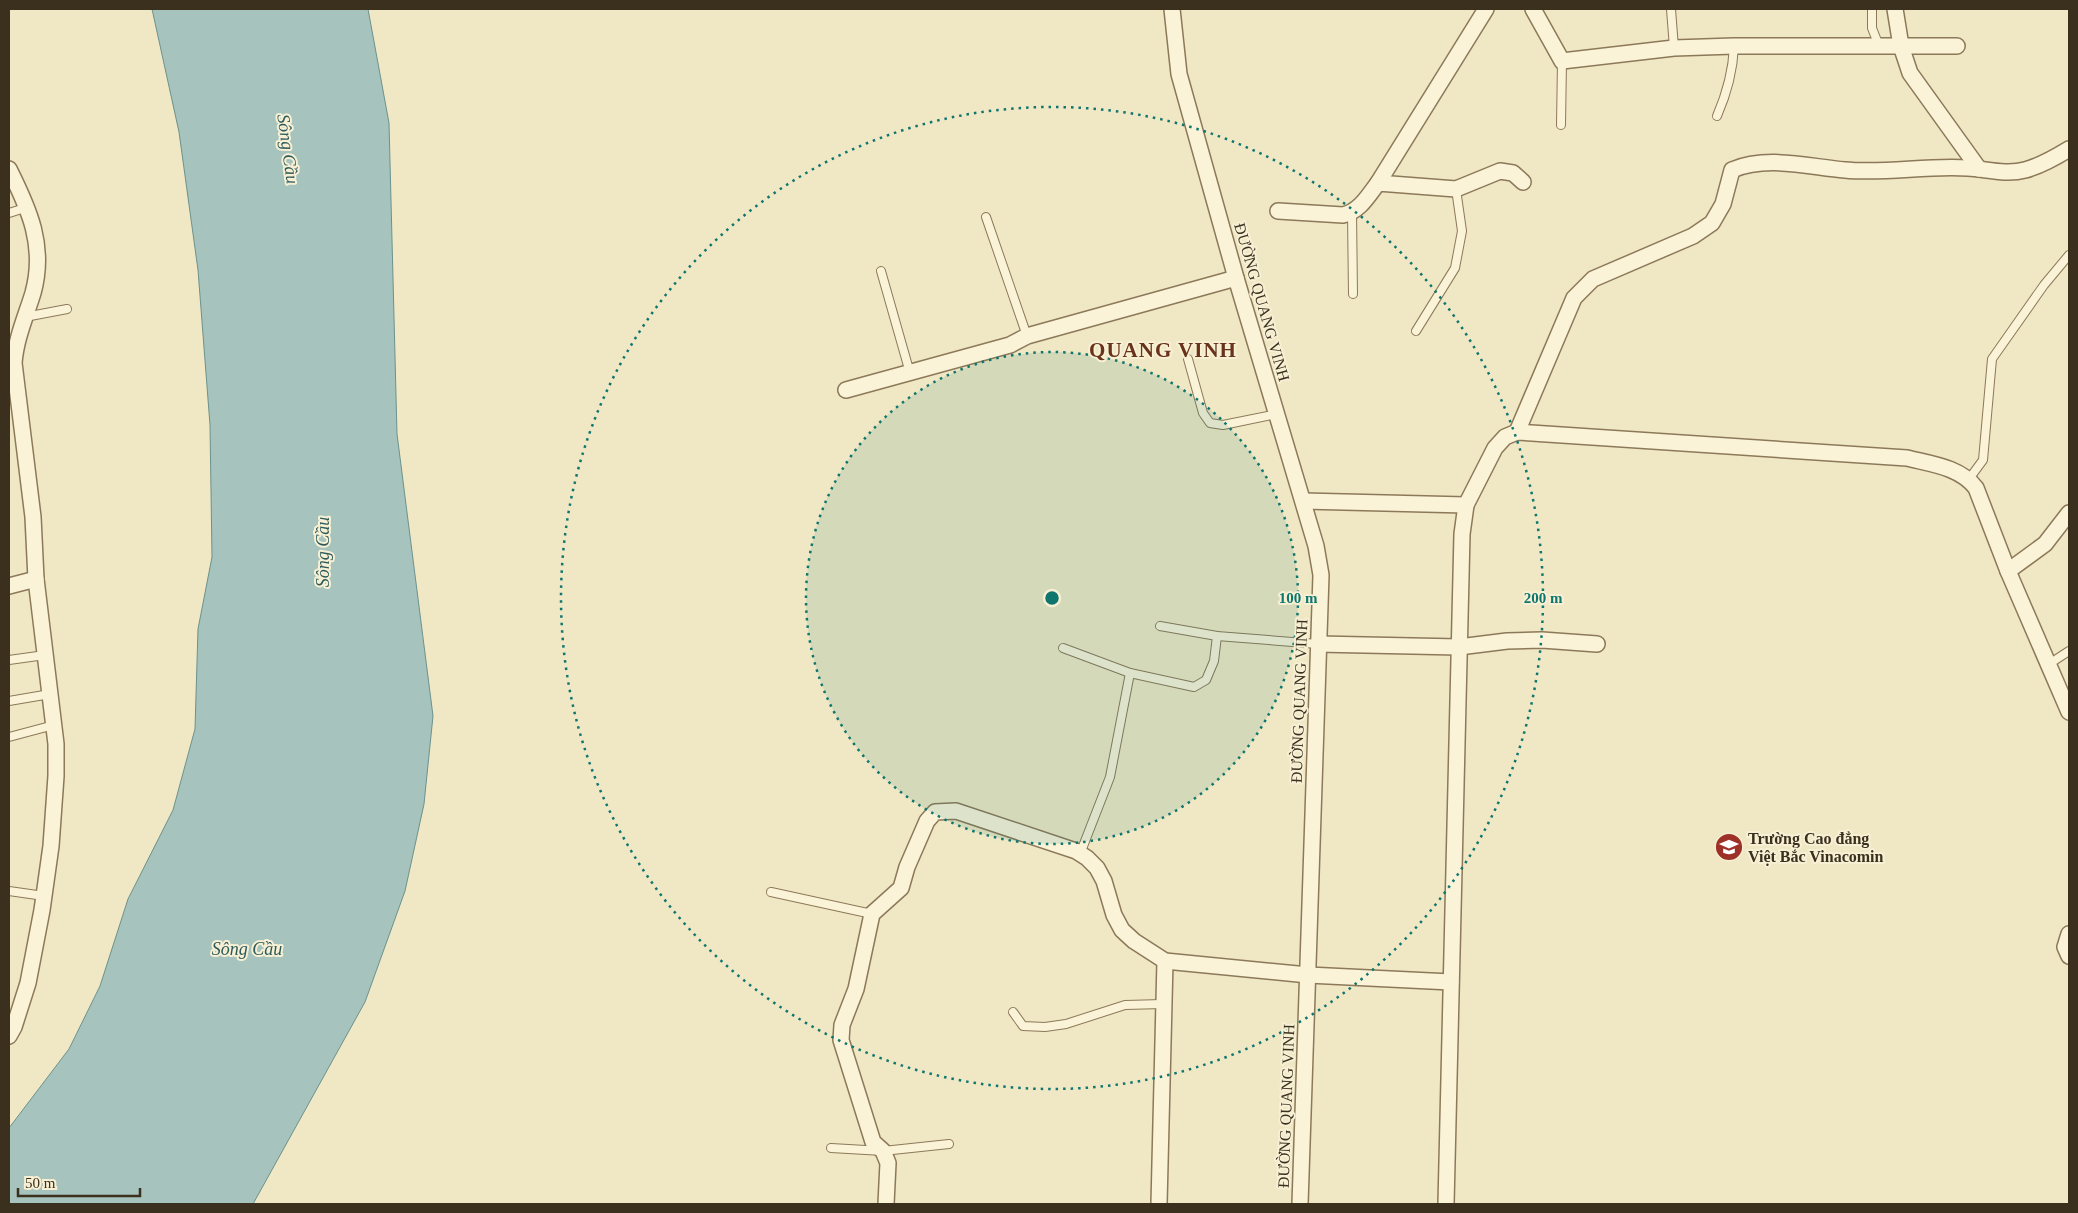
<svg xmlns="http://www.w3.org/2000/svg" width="2078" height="1213" viewBox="0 0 2078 1213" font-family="Georgia,serif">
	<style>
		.water { fill: #a6c3bd; stroke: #6c928c }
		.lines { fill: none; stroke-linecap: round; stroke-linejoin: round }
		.lane-casing { stroke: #8c7959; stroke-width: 10 }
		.street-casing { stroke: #8c7959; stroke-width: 18 }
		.lane { stroke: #faf3d8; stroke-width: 8 }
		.street { stroke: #faf3d8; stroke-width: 15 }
		.ring { fill: none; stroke: #0f766e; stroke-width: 2.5; stroke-dasharray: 2.5 5 }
		.labels { text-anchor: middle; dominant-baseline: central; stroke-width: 4; stroke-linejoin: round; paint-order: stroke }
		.street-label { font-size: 16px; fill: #3b2f1e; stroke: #f7f0d4 }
		.poi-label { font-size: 16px; font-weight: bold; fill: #3b2f1e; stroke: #f7f0d4; text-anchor: start }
		.water-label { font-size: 18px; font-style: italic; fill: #2d5a5b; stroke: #f7f0d4 }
		.district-label { font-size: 21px; font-weight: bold; letter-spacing: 1px; fill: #69331b; stroke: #f7f0d4 }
		.centre { fill: #0f766e; stroke: #f7f0d4; stroke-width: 2.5 }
		.ring-label { font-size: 15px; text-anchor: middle; font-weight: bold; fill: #0f766e; stroke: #f7f0d4; stroke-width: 4; stroke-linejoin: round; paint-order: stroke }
	</style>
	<rect width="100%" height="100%" fill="#f0e7c4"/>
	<path class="water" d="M152,9H368L389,123L397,434L433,716L424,804L405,891L365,1002L253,1204H9V1128L69,1049L100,986L128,899L173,810L195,729L198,629L212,557L210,425L198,270L179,132Z"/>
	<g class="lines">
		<defs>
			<g id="lane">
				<path d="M1671,9L1674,48"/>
				<path d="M1872,9V28L1879,46"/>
				<path d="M1717,116C1727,93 1733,71 1734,46"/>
				<path d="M1561,125L1562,61"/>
				<path d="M9,213L28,207"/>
				<path d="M1352,213L1353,294"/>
				<path d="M986,217L1027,336"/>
				<path d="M881,271L910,373"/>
				<path d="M25,317L67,309"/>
				<path d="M1416,331L1455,268L1462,231L1456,189"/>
				<path d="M1188,359L1203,413L1210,423L1223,425L1277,414"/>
				<path d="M1969,479L1983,460L1992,359L2044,285L2069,255"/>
				<path d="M1160,626L1217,636L1318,644"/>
				<path d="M1063,648L1130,673L1194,687L1206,680L1214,661L1217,636"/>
				<path d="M9,660L45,655"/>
				<path d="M2049,664L2069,651"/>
				<path d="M9,701L50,694"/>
				<path d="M9,737L54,725"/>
				<path d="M1080,854L1110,777L1130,673"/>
				<path d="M9,891L44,896"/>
				<path d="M771,892L872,914"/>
				<path d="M1013,1012L1023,1026L1045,1027L1066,1024L1125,1005L1163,1004"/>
				<path d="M831,1148L883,1151L949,1144"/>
			</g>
			<g id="street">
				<path d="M1172,9L1179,74L1236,278L1316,546L1321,575L1300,1204"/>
				<path d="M1533,9L1562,61L1674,48L1734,46H1957"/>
				<path d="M1895,9L1901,46L1910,73L1979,169"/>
				<path d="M9,169C29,209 46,246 33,293C26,316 16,338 14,363L33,517L36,579L56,744V776L51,846L42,910L28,983L14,1027L9,1036"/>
				<path d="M1378,183L1486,9"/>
				<path d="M1278,211L1343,215C1360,211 1368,196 1378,183L1456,189L1500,171L1513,173L1523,182"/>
				<path d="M846,390L1010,345L1027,336L1236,278"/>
				<path d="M1517,432L1574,298L1593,279L1693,236L1712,223L1723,204L1732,170C1767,155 1809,167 1845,170C1886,174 1927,165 1968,168C1986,169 2006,175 2025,170C2040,166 2056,157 2069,149"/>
				<path d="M1303,501L1466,505"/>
				<path d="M2008,571L2045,544L2069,513"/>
				<path d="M9,586L36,579"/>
				<path d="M1318,644L1459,647L1507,641L1542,640L1597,644"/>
				<path d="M2069,934L2065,947L2069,956"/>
				<path d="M886,1204L888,1163L883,1151L873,1142L841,1040L842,1025L856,989L872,914L901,888L907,867L927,821L935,812L956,811L1076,851L1087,858L1097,868L1104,881L1114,915L1122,930L1134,941L1165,961L1308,975L1451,982"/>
				<path d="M1159,1204L1165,961"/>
				<path d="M1446,1204L1462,534L1466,505L1495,448L1505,437L1517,432L1907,458C1931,464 1960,467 1976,488L2008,571L2069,712"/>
			</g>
		</defs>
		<use href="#lane" class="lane-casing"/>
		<use href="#street" class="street-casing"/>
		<use href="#lane" class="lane"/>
		<use href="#street" class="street"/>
	</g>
	<circle cx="1052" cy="598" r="246" fill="#0f766e" fill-opacity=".12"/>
	<g class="ring">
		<circle cx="1052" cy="598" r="246"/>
		<circle cx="1052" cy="598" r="491"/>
	</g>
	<defs>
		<symbol id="university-disc" viewBox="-11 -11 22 22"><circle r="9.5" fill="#9d3127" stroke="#f7f0d4"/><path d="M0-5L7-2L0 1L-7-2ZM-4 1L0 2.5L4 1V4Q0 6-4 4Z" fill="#fff"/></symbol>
	</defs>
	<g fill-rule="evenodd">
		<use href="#university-disc" x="1713" y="831" width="32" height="32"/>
	</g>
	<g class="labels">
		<g class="street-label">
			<text transform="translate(1262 302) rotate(74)">ĐƯỜNG QUANG VINH</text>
			<text transform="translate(1299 701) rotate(-88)">ĐƯỜNG QUANG VINH</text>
			<text transform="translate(1286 1106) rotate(-88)">ĐƯỜNG QUANG VINH</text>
		</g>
		<g class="poi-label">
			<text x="1748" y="838">Trường Cao đẳng<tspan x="1748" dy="18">Việt Bắc Vinacomin</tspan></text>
		</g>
		<g class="water-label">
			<text transform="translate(288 149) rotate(82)">Sông Cầu</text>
			<text transform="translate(323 552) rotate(-90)">Sông Cầu</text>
			<text x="247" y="949">Sông Cầu</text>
		</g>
		<g class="district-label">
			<text x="1163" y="350">QUANG VINH</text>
		</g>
	</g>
	<circle cx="1052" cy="598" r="8" class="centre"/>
	<g class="ring-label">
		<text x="1298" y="603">100 m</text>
		<text x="1543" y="603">200 m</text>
	</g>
	<rect width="2078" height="1213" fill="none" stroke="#3b2f1e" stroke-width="20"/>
	<path d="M18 1188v8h122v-8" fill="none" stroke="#3b2f1e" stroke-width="2.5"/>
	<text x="25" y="1188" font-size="15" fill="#3b2f1e" stroke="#f7f0d4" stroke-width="4" paint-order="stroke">50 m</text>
</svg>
